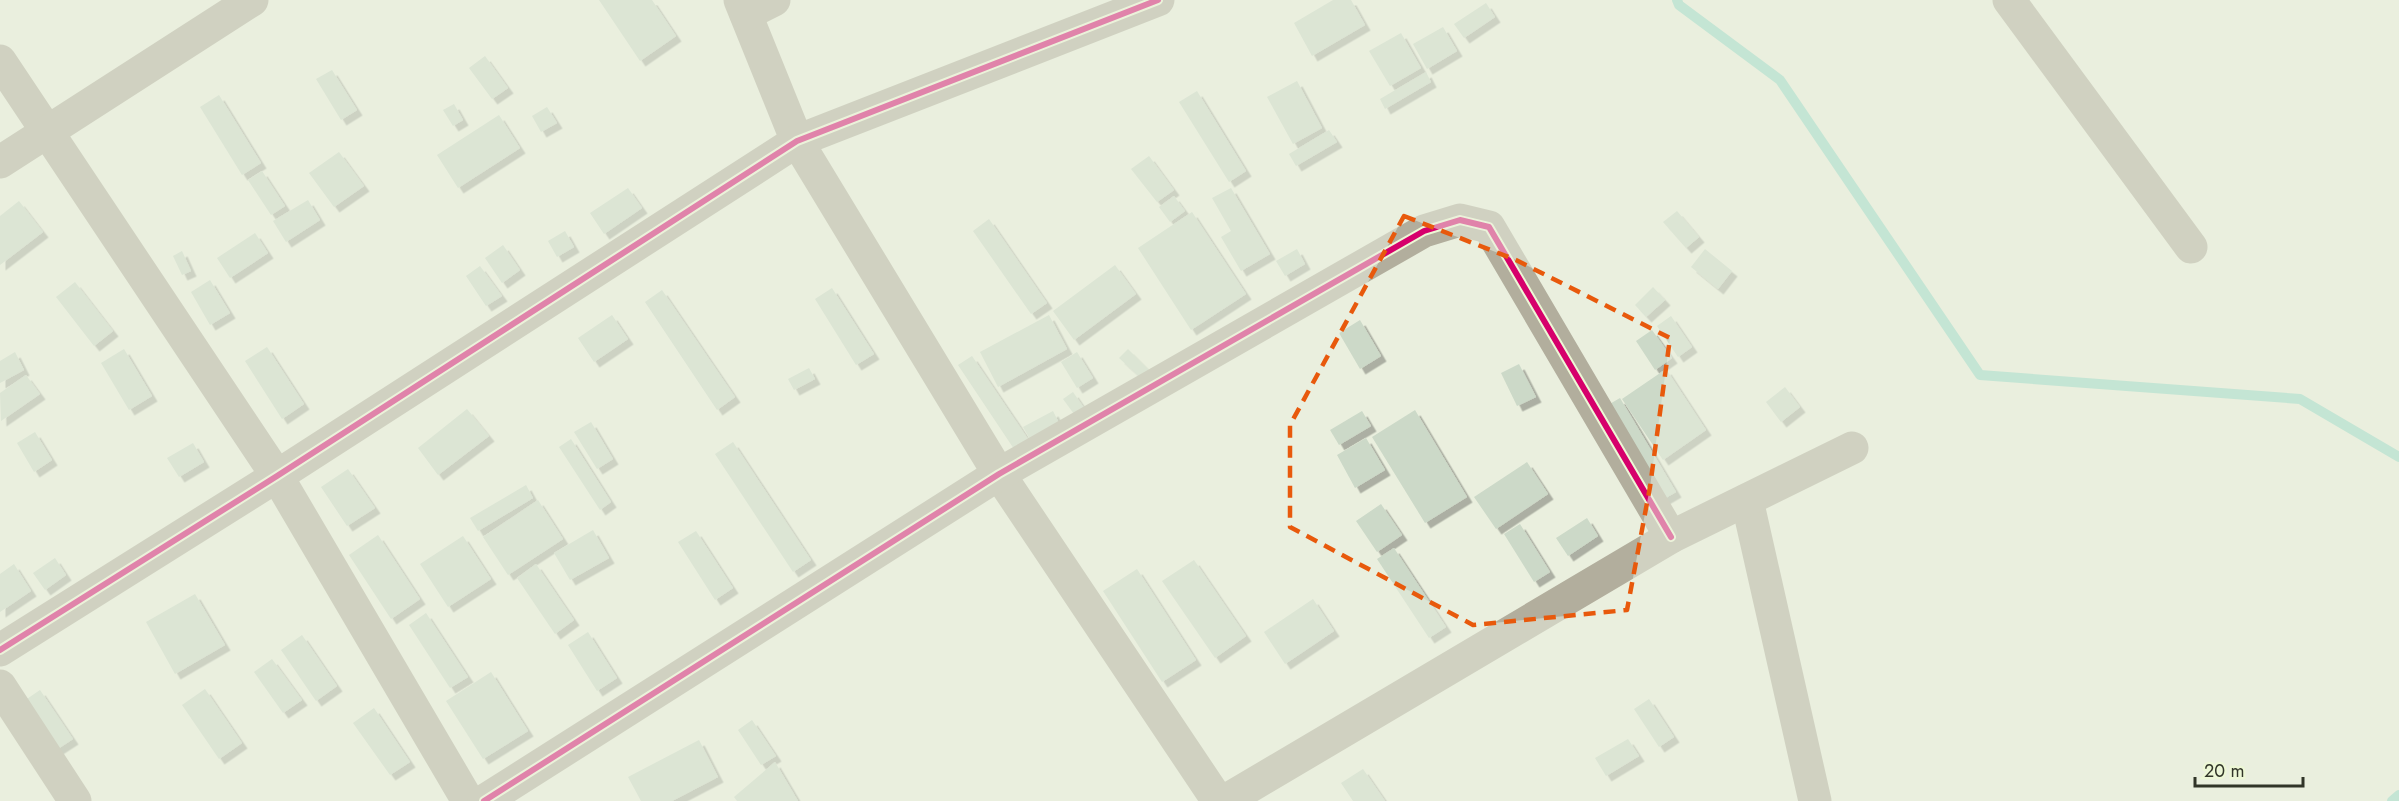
<svg xmlns="http://www.w3.org/2000/svg" width="2399" height="801" viewBox="0 0 2399 801" font-family="Jost,sans-serif">
	<style>
		.lines { fill: none; stroke-linecap: round; stroke-linejoin: round }
		.stream { stroke: #97d9c7; stroke-width: 10 }
		.building { fill: #ccd9c8; filter: url(#shadow) }
		.minor { stroke: #b2ae9d; stroke-width: 33 }
		.cycleway-casing { stroke: #edf7d6; stroke-width: 10 }
		.cycleway { stroke: #d6006c; stroke-width: 6 }
		.marked { fill: none; stroke: #e8590c; stroke-width: 4.5; stroke-dasharray: 12 8; stroke-linejoin: round }
	</style>
	<defs>
		<filter id="shadow"><feDropShadow dx="5.5" dy="5.5" stdDeviation="0" flood-color="#0004"/></filter>
	</defs>
	<rect width="100%" height="100%" fill="#eaefde"/>
	<g class="lines">
		<g class="stream">
			<path d="M1677,0L1679,5L1780,80L1980,375L2300,399L2399,457"/>
			<path d="M2392,801L2399,795"/>
		</g>
	</g>
	<g class="building">
		<path d="M599,0H652L676,36L640,61Z"/>
		<path d="M1333,0H1351L1365,25L1312,56L1294,23Z"/>
		<path d="M1486,3L1495,17L1464,38L1454,24Z"/>
		<path d="M1443,27L1457,51L1427,69L1413,44Z"/>
		<path d="M1401,33L1421,68L1390,86L1369,51Z"/>
		<path d="M485,56L508,88L492,99L469,68Z"/>
		<path d="M332,70L357,110L341,120L316,79Z"/>
		<path d="M1426,72L1431,82L1385,109L1380,99Z"/>
		<path d="M1297,81L1322,128L1293,144L1267,97Z"/>
		<path d="M1197,91L1246,171L1229,182L1179,102Z"/>
		<path d="M219,95L261,163L242,175L200,107Z"/>
		<path d="M454,104L463,120L453,126L443,110Z"/>
		<path d="M547,107L557,123L541,132L532,116Z"/>
		<path d="M499,115L520,148L458,188L437,155Z"/>
		<path d="M1329,130L1337,142L1296,166L1289,154Z"/>
		<path d="M339,152L364,186L334,207L309,173Z"/>
		<path d="M1149,156L1174,190L1157,202L1131,169Z"/>
		<path d="M262,171L285,206L271,215L248,180Z"/>
		<path d="M628,188L642,208L604,234L590,213Z"/>
		<path d="M1231,188L1270,254L1241,271L1221,237L1231,231L1212,198Z"/>
		<path d="M1174,196L1185,211L1170,222L1159,207Z"/>
		<path d="M308,200L320,220L286,242L273,221Z"/>
		<path d="M19,201L43,232L0,265V216Z"/>
		<path d="M1677,211L1699,237L1686,248L1663,222Z"/>
		<path d="M1192,212L1246,294L1191,330L1138,248Z"/>
		<path d="M989,219L1047,303L1031,314L973,231Z"/>
		<path d="M565,231L574,247L557,257L548,241Z"/>
		<path d="M255,233L268,253L230,278L217,258Z"/>
		<path d="M503,245L520,270L502,283L485,258Z"/>
		<path d="M1297,249L1305,264L1285,276L1276,261Z"/>
		<path d="M1705,249L1732,271L1718,289L1691,267Z"/>
		<path d="M182,251L191,271L182,275L173,256Z"/>
		<path d="M1115,265L1136,294L1074,340L1053,311Z"/>
		<path d="M480,266L502,296L486,306L466,276Z"/>
		<path d="M210,280L230,313L210,325L191,292Z"/>
		<path d="M75,282L113,331L94,346L56,297Z"/>
		<path d="M1653,287L1665,300L1646,317L1635,305Z"/>
		<path d="M832,288L874,354L856,365L815,299Z"/>
		<path d="M662,290L735,397L717,410L645,302Z"/>
		<path d="M612,315L628,339L594,362L578,338Z"/>
		<path d="M1049,315L1067,349L998,387L980,352Z"/>
		<path d="M1671,316L1692,347L1678,357L1657,326Z"/>
		<path d="M1360,320L1381,356L1360,369L1339,333Z"/>
		<path d="M1652,330L1672,358L1655,370L1636,341Z"/>
		<path d="M267,347L304,404L282,419L245,361Z"/>
		<path d="M124,349L152,396L129,410L101,363Z"/>
		<path d="M1128,349L1149,370L1141,378L1119,358Z"/>
		<path d="M15,352L24,370L0,383V361Z"/>
		<path d="M1077,352L1093,378L1077,388L1061,362Z"/>
		<path d="M972,356L1030,442L1016,452L958,365Z"/>
		<path d="M1519,364L1536,397L1517,406L1501,373Z"/>
		<path d="M809,368L815,379L794,390L788,379Z"/>
		<path d="M1666,369L1706,430L1663,460L1622,399Z"/>
		<path d="M26,375L40,394L1,421L0,393Z"/>
		<path d="M1785,387L1800,407L1781,422L1766,402Z"/>
		<path d="M1073,392L1084,408L1074,414L1063,399Z"/>
		<path d="M1620,398L1676,492L1657,503L1601,409Z"/>
		<path d="M467,409L489,436L438,475L418,448Z"/>
		<path d="M1415,410L1467,497L1425,523L1372,437Z"/>
		<path d="M1053,411L1060,425L1031,441L1023,427Z"/>
		<path d="M1362,411L1371,426L1339,445L1330,430Z"/>
		<path d="M591,422L613,459L597,469L574,432Z"/>
		<path d="M35,432L52,460L34,472L17,443Z"/>
		<path d="M1366,438L1385,470L1355,488L1337,455Z"/>
		<path d="M571,439L611,502L600,510L559,447Z"/>
		<path d="M733,442L811,560L793,572L715,454Z"/>
		<path d="M193,443L204,462L179,477L167,458Z"/>
		<path d="M1527,462L1548,494L1496,529L1474,497Z"/>
		<path d="M348,469L375,508L347,526L321,487Z"/>
		<path d="M526,485L533,498L478,531L470,518Z"/>
		<path d="M538,500L563,539L508,575L483,537Z"/>
		<path d="M1381,504L1402,535L1377,552L1356,521Z"/>
		<path d="M1587,518L1598,536L1568,556L1556,538Z"/>
		<path d="M1520,524L1550,572L1534,582L1504,534Z"/>
		<path d="M593,530L609,558L570,580L554,553Z"/>
		<path d="M696,531L733,588L715,600L678,542Z"/>
		<path d="M378,535L420,599L391,619L349,555Z"/>
		<path d="M463,536L491,579L448,607L420,564Z"/>
		<path d="M1394,548L1446,627L1429,638L1377,559Z"/>
		<path d="M55,558L66,575L45,590L33,573Z"/>
		<path d="M1194,560L1246,636L1215,658L1162,581Z"/>
		<path d="M14,564L31,591L0,612V574Z"/>
		<path d="M536,564L574,620L555,634L517,578Z"/>
		<path d="M1137,569L1196,660L1162,682L1103,591Z"/>
		<path d="M195,594L225,645L175,674L146,622Z"/>
		<path d="M1313,599L1334,631L1285,664L1264,632Z"/>
		<path d="M426,613L468,677L450,688L409,625Z"/>
		<path d="M588,632L617,678L597,691L568,645Z"/>
		<path d="M302,635L337,686L316,701L281,650Z"/>
		<path d="M272,659L302,700L283,713L254,672Z"/>
		<path d="M491,672L528,731L483,759L446,701Z"/>
		<path d="M205,689L242,743L219,759L182,705Z"/>
		<path d="M40,690L73,739L53,752L21,703Z"/>
		<path d="M1649,699L1674,737L1659,747L1634,709Z"/>
		<path d="M374,708L410,762L390,775L353,723Z"/>
		<path d="M752,720L776,756L761,765L738,730Z"/>
		<path d="M1628,739L1639,756L1606,776L1595,758Z"/>
		<path d="M699,740L718,777L672,801H641L628,777Z"/>
		<path d="M775,762L798,801H737L734,797Z"/>
		<path d="M1363,769L1385,801H1353L1341,783Z"/>
	</g>
	<g class="lines">
		<g class="minor">
			<path d="M740,0L797,141L999,474L1218,801"/>
			<path d="M2009,0L2191,247"/>
			<path d="M746,14L774,0"/>
			<path d="M0,61L277,476L468,801"/>
			<path d="M0,162L252,0"/>
			<path d="M1747,500L1815,801"/>
			<path d="M0,650L277,476L797,141L1158,0"/>
			<path d="M0,686L75,801"/>
			<path d="M484,801L999,474L1424,231L1460,220L1489,227L1671,537"/>
			<path d="M1225,801L1671,537L1852,448"/>
		</g>
		<defs>
			<g id="cycleway">
				<path d="M0,650L277,476L797,141L1158,0"/>
				<path d="M484,801L999,474L1424,231L1460,220L1489,227L1671,537"/>
			</g>
		</defs>
		<use href="#cycleway" class="cycleway-casing"/>
		<use href="#cycleway" class="cycleway"/>
	</g>
	<path d="M0 0H2399V801H0ZM1404,216L1516,260L1670,338L1650,487L1627,610L1473,625L1290,527V425Z" fill="#eaefde" fill-opacity=".55" fill-rule="evenodd"/>
	<path class="marked" d="M1404,216L1516,260L1670,338L1650,487L1627,610L1473,625L1290,527V425Z"/>
	<path d="M2195 777v9h108v-9" fill="none" stroke="#313528" stroke-width="3"/>
	<text x="2204" y="777" font-size="18" fill="#313528" stroke="#edf7d6" stroke-width="4.5" paint-order="stroke">20 m</text>
</svg>
